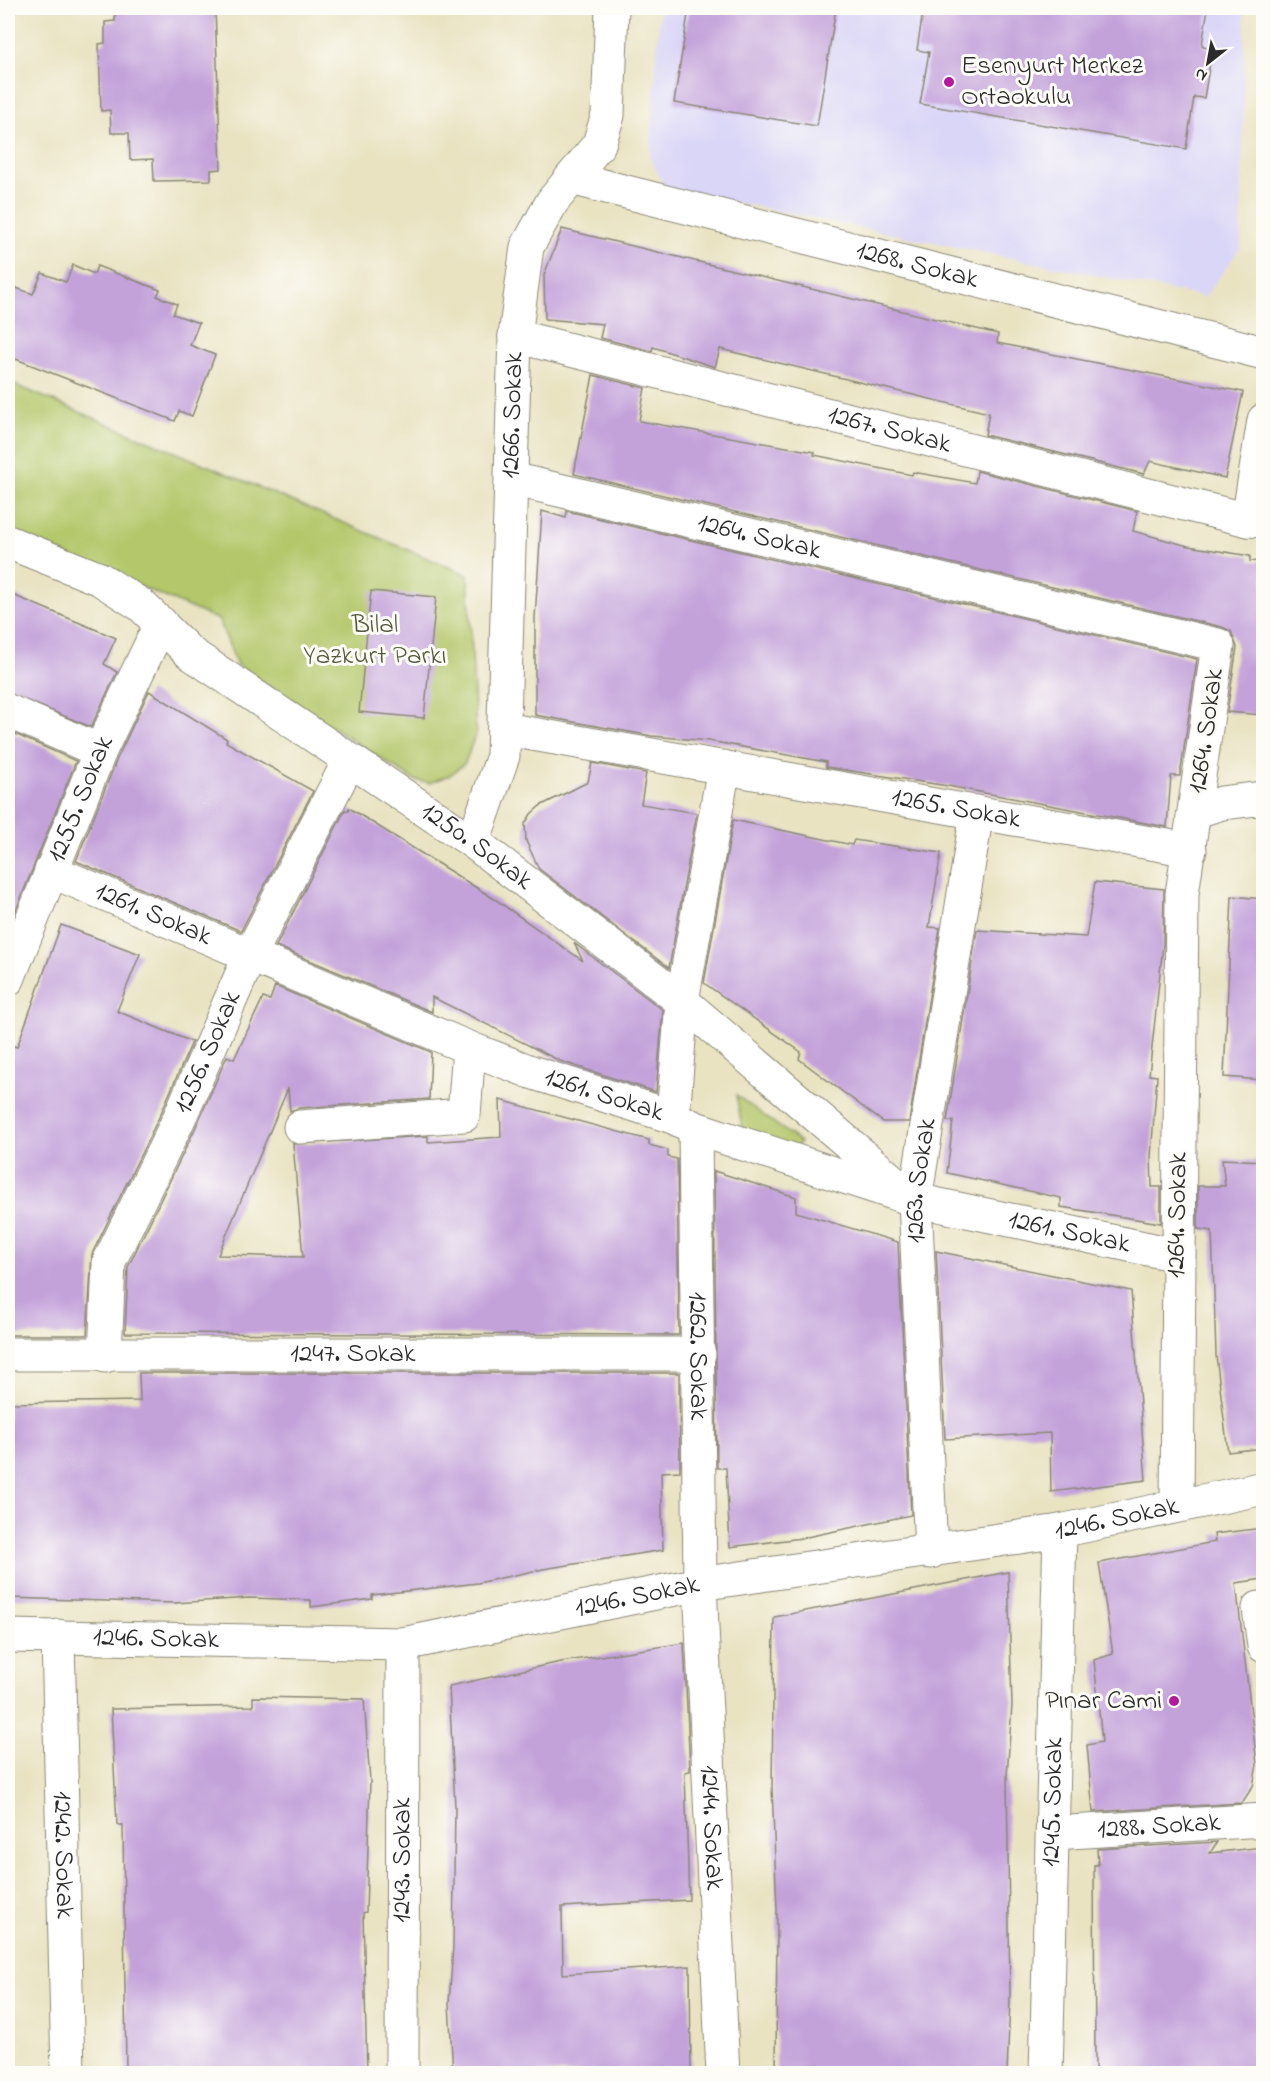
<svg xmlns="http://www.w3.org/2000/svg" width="1271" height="2081" viewBox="0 0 1271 2081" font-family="'Indie Flower',sans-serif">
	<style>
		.built { fill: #dad6f7 }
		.green { fill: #b4c76b; stroke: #70794b; stroke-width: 1.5 }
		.building { fill: #c3a2da }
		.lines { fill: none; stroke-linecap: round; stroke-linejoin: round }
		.minor-casing { stroke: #8a8776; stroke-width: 35 }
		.minor { stroke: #fff; stroke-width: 33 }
		.poi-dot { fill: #b5179e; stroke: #fdfcf7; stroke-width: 2 }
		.labels { text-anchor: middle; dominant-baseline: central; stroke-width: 6; stroke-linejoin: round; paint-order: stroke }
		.poi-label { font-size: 27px; fill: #2b2b2b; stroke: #fdfcf7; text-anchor: start }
		.street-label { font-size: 27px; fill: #2b2b2b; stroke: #fdfcf7 }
		.park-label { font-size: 27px; fill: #545a3e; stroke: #fdfcf7 }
	</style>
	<rect width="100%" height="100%" fill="#fdfcf7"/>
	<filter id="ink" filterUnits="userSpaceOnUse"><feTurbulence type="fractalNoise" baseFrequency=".0167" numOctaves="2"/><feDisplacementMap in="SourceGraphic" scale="12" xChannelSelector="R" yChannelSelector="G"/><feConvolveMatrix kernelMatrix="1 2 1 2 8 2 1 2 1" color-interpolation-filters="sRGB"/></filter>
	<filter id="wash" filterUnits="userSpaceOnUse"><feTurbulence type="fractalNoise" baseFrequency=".008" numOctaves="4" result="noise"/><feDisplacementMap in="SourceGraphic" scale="24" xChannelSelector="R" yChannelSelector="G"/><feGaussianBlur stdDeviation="1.35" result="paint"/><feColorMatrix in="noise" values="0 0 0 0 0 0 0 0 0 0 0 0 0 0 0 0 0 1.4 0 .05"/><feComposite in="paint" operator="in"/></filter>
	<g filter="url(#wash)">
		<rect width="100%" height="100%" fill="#e9e3c2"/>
		<path class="built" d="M660,8H1245L1241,247L1205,297L665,188L650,157Z"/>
		<g class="green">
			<path d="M8,382L468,575L476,733L465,763L450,775L429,783L414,780L237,665L219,620L8,530Z"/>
			<path d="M736,1095L800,1142L794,1152L743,1132Z"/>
		</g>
		<g id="blocks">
			<g class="building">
				<path d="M115,8H215L221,169L211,170V180L154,181L153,159L130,160L129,133H111L110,110L101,111L99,44L105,43V22L115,21Z"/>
				<path d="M689,8H836L817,126L674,103Z"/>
				<path d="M935,8H1208L1202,45L1212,51L1204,98L1194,97L1186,149L920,104L929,52L917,50L923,12L934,13Z"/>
				<path d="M562,229L998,334L997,343L1243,392L1225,478L1150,461L1144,474L985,435L989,413L720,349L715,367L653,347L652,351L600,338L603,324L545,319L544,275Z"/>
				<path d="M73,265L94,274L97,266L160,290L157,296L177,304L173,314L199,323L190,345L215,355L192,416L179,411L175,421L8,356V285L33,294L42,273L66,282Z"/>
				<path d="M593,375L645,388L639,421L815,452L814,455L912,475L913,472L975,483L977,471L1137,511L1133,531L1188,546L1250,556V561L1263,562V715L1227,712L1237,647L1231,631L1222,627L574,474Z"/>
				<path d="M542,511L566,518L567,511L1197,659L1180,776H1171L1167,827L948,786L826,767V762L709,741L652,736L535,715V618Z"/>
				<path d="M371,591L436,597L424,718L359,712Z"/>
				<path d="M8,593L116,638L104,664L117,672L91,727L8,693Z"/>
				<path d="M149,691L227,739L226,742L313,791L241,931L76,861L117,759Z"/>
				<path d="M8,731L76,761L8,930Z"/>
				<path d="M592,763L646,773L641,804L697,813L669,968L539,869L526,841L525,824L531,814L540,806L588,782Z"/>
				<path d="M349,808L496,900L583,961L574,943L663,1010L656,1092L560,1061L432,997V1012L276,946L345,810L348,811Z"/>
				<path d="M733,820L852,845L854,840L941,853L929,927L940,928L909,1122H883L799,1059L801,1052L704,983Z"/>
				<path d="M1095,882L1164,889L1163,945L1149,1075L1157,1076L1151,1156L1152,1187H1161V1223L1061,1207V1198L947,1173L953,1121H947L977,930L1086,937Z"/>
				<path d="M1232,896L1263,899V1080L1224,1077Z"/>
				<path d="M61,925L140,954L117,1011L192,1042L161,1113L92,1254L87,1335H8V1044L17,1047Z"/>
				<path d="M275,986L431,1052L429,1099L299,1108L290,1111L288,1088L218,1255L303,1257L293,1144L428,1136V1142L501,1137L500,1100L649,1140V1145L668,1150V1157L677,1159L679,1335L125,1333L128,1267L195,1129L227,1056L234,1059L263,998L270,1000Z"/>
				<path d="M1222,1159L1263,1161V1448L1228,1452L1216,1355L1212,1231L1198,1229V1186H1225Z"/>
				<path d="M714,1171L796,1197V1212L898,1242L911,1515L802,1538L730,1547L726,1468H717Z"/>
				<path d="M936,1251L1131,1291L1146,1480L1051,1492L1050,1433L945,1439Z"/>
				<path d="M139,1373H679L680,1471L661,1472L663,1550L543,1569L478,1583L372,1595V1599L311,1607V1600L249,1598L175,1603L8,1598V1403L140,1401Z"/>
				<path d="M1263,1528V1579L1236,1583L1257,1765L1253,1786L1242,1803L1093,1812L1087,1745L1102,1742L1094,1660L1113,1654L1099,1563L1215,1542L1214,1534Z"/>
				<path d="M1008,1572L1012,1705L1007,1776L1010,1999L1007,2073H776L777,1909L772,1787L774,1617Z"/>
				<path d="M684,1643L690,1771L685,1772L689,1900L562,1907L563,1974L690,1966L691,2073H453L449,2003L453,1947L455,1807L449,1686L561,1662Z"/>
				<path d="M253,1697L364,1699L370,1781L366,1912L363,1913L367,2073H126L123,1825H117L111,1709L253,1706Z"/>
				<path d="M1217,1842L1210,1853L1263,1847V2073H1095L1094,1865H1098L1097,1849Z"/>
			</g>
		</g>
	</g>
	<g filter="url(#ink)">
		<use href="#blocks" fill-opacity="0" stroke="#8a8776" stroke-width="1.5"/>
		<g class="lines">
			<defs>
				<g id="minor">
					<path id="s1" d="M571,178L1264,353"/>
					<path id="s2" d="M515,336L1248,520L1264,521"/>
					<path id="s3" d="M512,479L1218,645L1182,894L1177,1505"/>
					<path d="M1248,520L1264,420"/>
					<path id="s4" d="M8,542L100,579L141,605L190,653L473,842L682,1001L902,1189"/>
					<path d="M8,711L100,751"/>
					<path id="s5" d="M504,729L1190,850"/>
					<path d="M1196,811L1222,803L1264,798"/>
					<path id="s6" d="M473,842L503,756L515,336L527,247L552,202L599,144L608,115L612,8"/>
					<path id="s7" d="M51,871L469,1048L531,1072L673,1117L695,1128L915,1200L1177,1255"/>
					<path id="s8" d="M8,979L100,751L161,623"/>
					<path d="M673,1117L682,1001L724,767"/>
					<path d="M300,1127L464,1115L469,1048"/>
					<path id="s9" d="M695,1128L700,1584L723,2074"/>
					<path id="s10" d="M8,1354H699"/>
					<path id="s11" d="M105,1356L109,1262L178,1121L250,955L349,761"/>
					<path id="s12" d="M931,1552L915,1200L977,812"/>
					<path d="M1259,1608L1264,1646"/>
					<path id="s13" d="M8,1636L403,1644L700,1584L1060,1531L1264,1488"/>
					<path id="s14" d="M58,1636L68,2074"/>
					<path id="s15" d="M1054,1833L1264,1820"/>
					<path id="s16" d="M402,2074L403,1644"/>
					<path id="s17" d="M1046,2074L1060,1531"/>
				</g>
			</defs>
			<use href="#minor" class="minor-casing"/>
			<use href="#minor" class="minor"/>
		</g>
	</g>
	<g class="poi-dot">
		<circle cx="949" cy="82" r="6"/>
		<circle cx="1174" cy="1701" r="6"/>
	</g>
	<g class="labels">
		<g class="poi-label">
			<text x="961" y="66">Esenyurt Merkez<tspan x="961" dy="31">Ortaokulu</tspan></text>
			<text x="1162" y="1701" text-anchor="end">Pınar Cami</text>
		</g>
		<g class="street-label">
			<text stroke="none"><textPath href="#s1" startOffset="357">1268. Sokak</textPath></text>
			<text stroke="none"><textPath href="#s6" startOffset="432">1266. Sokak</textPath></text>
			<text stroke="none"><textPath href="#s2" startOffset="386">1267. Sokak</textPath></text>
			<text stroke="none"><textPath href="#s3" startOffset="254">1264. Sokak</textPath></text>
			<text transform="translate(1207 731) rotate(-82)">1264. Sokak</text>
			<text stroke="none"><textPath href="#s8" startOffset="194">1255. Sokak</textPath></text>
			<text stroke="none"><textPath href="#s5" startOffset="459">1265. Sokak</textPath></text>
			<text stroke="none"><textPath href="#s4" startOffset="562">1250. Sokak</textPath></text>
			<text stroke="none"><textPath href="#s7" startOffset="111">1261. Sokak</textPath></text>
			<text stroke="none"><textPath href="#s11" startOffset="326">1256. Sokak</textPath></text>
			<text stroke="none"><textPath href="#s7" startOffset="597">1261. Sokak</textPath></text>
			<text stroke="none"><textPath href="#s12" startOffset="372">1263. Sokak</textPath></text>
			<text transform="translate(1178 1215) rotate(-89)">1264. Sokak</text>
			<text stroke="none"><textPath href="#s7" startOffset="1083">1261. Sokak</textPath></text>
			<text stroke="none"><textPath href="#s10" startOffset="345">1247. Sokak</textPath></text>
			<text stroke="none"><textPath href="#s9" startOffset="228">1262. Sokak</textPath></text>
			<text stroke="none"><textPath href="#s13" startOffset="1120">1246. Sokak</textPath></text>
			<text stroke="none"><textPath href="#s13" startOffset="634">1246. Sokak</textPath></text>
			<text stroke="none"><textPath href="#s13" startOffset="148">1246. Sokak</textPath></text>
			<text stroke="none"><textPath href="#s17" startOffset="272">1245. Sokak</textPath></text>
			<text stroke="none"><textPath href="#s15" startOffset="105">1288. Sokak</textPath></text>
			<text stroke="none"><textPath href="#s9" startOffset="700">1244. Sokak</textPath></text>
			<text stroke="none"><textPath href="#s14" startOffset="219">1242. Sokak</textPath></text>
			<text stroke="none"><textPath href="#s16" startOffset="214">1243. Sokak</textPath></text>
		</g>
		<g class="park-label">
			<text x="375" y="625">Bilal<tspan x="375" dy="31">Yazkurt Parkı</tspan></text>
		</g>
	</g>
	<rect width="1271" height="2081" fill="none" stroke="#fdfcf7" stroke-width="30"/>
	<g transform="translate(1208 63) rotate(211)" stroke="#fdfcf7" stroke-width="4.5" paint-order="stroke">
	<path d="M0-4.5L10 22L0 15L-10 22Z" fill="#2b2b2b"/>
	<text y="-9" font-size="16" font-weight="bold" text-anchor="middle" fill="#2b2b2b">N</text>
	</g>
</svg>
